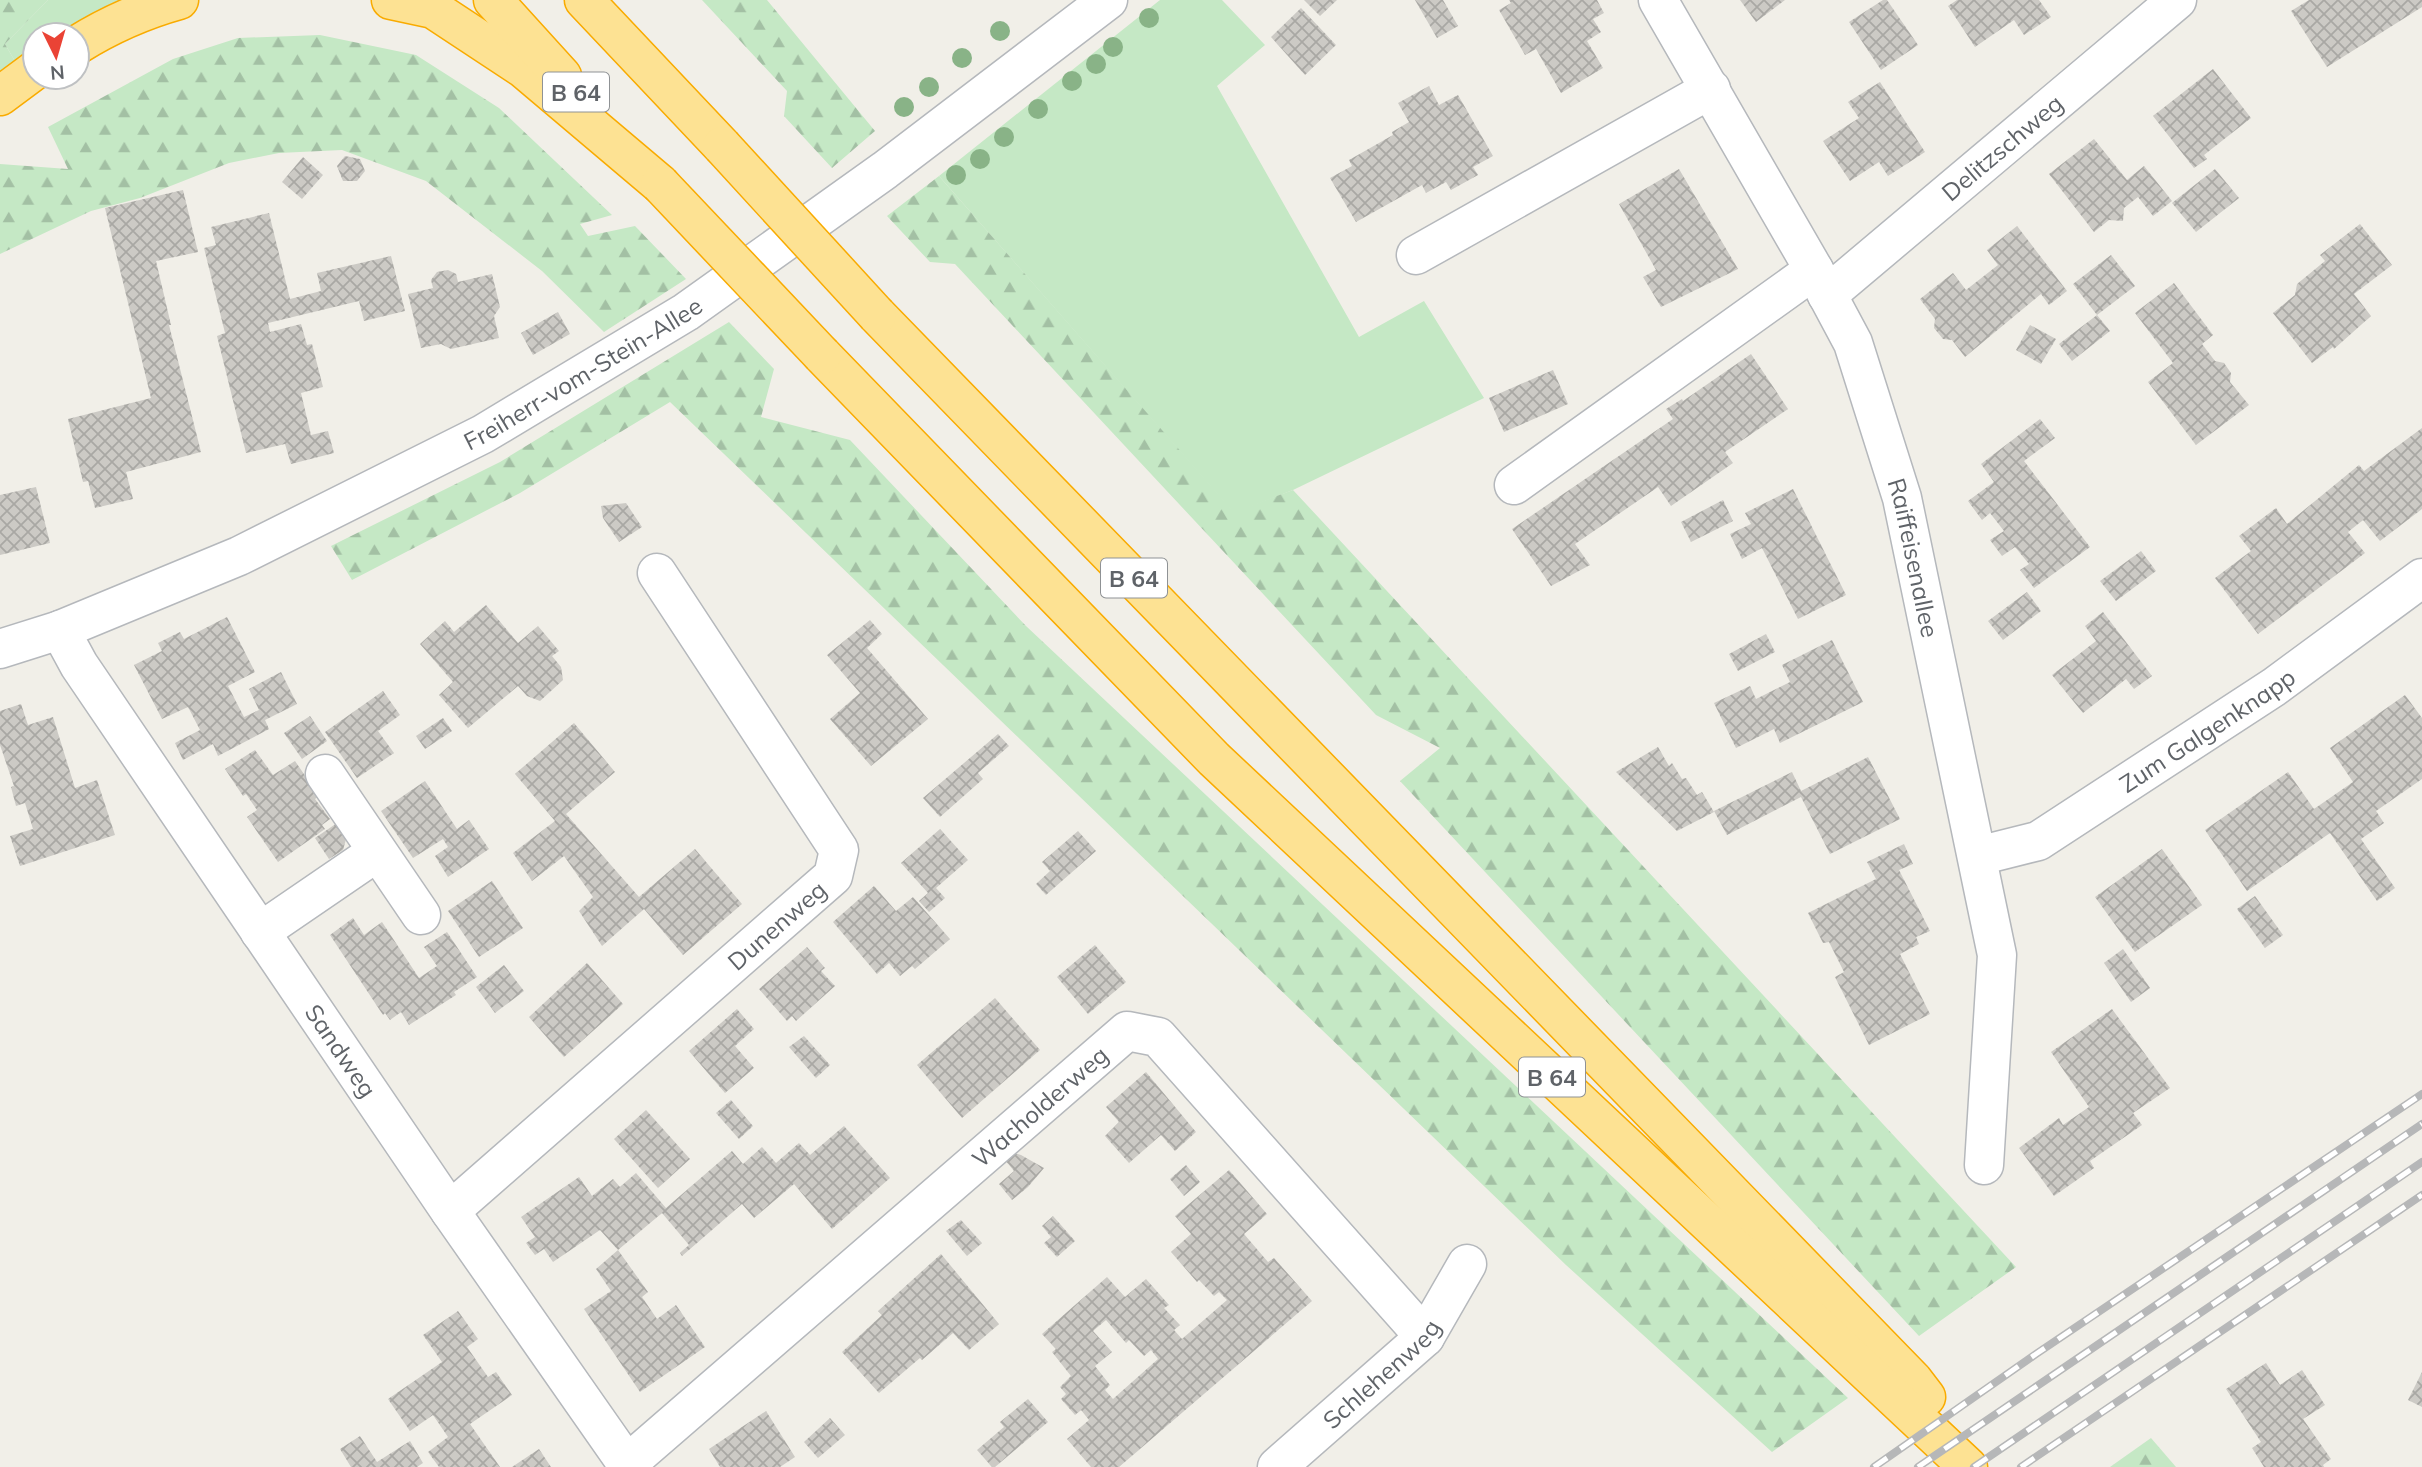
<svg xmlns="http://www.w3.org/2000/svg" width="2422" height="1467" viewBox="0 0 2422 1467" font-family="Mulish,sans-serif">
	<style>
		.grass { fill: #c5e8c5 }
		.forest { fill: url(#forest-firs) }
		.building { fill: url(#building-cross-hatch); fill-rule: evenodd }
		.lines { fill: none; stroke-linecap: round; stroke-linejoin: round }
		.minor-casing { stroke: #b5b8bc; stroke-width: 41 }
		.highway-casing { stroke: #f9ab00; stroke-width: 41 }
		.minor { stroke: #fff; stroke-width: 38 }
		.highway { stroke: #fde293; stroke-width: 38 }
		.rail-casing { stroke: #b6b7b8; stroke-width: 8 }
		.rail { stroke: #fff; stroke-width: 5; stroke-dasharray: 16; stroke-linecap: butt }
		.highway-bridge-casing { stroke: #f9ab00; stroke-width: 41; stroke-linecap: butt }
		.highway-bridge { stroke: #fde293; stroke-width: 38 }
		.tree { fill: #89b387 }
		.labels { text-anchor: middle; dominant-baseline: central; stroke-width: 7; stroke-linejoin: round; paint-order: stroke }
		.shield { fill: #fff; stroke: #8f9295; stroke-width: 2 }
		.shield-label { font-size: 23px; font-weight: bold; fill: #5f6368 }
		.street-label { font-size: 24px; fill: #5f6368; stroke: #fff }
	</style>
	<defs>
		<pattern id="forest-firs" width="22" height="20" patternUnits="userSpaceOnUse" patternTransform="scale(1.75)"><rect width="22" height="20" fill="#c5e8c5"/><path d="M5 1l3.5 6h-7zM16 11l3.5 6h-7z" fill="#a3c0a4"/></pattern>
		<pattern id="building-cross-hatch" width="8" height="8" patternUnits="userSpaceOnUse" patternTransform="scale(1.75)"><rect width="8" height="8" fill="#cccac5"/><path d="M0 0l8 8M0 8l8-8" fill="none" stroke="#a9a8a4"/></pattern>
	</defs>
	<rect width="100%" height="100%" fill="#f1efe8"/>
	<g class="grass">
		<path d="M48,0H126L65,35H35V52L16,63L5,44Z"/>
		<path d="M1160,0H1222L1265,45L1217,86L1359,337L1424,301L1484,398L1293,490L1234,513L939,176Z"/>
	</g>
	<g class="forest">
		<path d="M0,0H48L5,44L16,63L0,75Z"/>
		<path d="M702,0H767L875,131L832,168L784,116L787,91Z"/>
		<path d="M320,35L416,55L499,108L612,215L580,224L588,236L635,226L686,279L604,332L542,271L426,181L342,150L279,153L229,163L140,198L91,211L0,254V164L68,169L48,127L173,59L238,38Z"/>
		<path d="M939,176L1234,512L1293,490L2016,1267L1919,1336L1400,781L1440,748L1376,715L955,264L930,262L887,216Z"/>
		<path d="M729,322L774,369L761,417L850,440L1026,626L1848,1398L1772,1452L1566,1265L670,402L520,493L352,580L331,546L500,462Z"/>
		<path d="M2151,1438L2176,1467H2110Z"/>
	</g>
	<g class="building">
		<path d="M1304,0H1337L1320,16Z"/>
		<path d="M1415,0H1443L1458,26L1437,38Z"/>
		<path d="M1509,0H1597L1604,13L1593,19L1601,32L1587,41L1603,68L1561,93L1536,49L1525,55L1499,10L1511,3Z"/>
		<path d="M1740,0H1785L1756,22Z"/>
		<path d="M1883,0H1887L1918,45L1881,70L1849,22Z"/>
		<path d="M1957,0H2039L2051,17L2024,35L2014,20L1975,47L1948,6Z"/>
		<path d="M2309,0H2422V7L2327,67L2291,11Z"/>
		<path d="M1301,8L1336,45L1305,75L1271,37Z"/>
		<path d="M2213,69L2251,118L2204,155L2207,159L2194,168L2153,116Z"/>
		<path d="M1880,82L1925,152L1888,176L1879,162L1850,181L1823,141L1859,118L1848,102Z"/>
		<path d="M1429,86L1439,105L1458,95L1493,156L1473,167L1478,175L1451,190L1446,182L1426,193L1422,185L1356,222L1330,178L1352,166L1349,160L1393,135L1392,132L1409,122L1398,103Z"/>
		<path d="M2094,139L2127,180L2144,166L2172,201L2153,216L2138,197L2124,208L2123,221L2109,220L2094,232L2049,174Z"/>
		<path d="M345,156L360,159L365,171L357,181H343L337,166Z"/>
		<path d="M303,157L323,175L302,199L282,182Z"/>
		<path d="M1679,169L1738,269L1661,307L1643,277L1656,270L1619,204Z"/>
		<path d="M2215,169L2239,198L2196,232L2172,203Z"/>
		<path d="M183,190L198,252L156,261L171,325H169L201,452L126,472L133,499L95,508L88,481L83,482L68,419L151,398L105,208Z"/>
		<path d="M269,213L290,299L321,291L317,273L391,256L405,311L364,321L359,301L268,323L270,332L301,324L307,345L312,344L323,387L301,393L311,435L328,431L334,453L291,464L285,444L246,453L217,336L225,333L204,248L216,245L211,227Z"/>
		<path d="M2360,224L2392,265L2354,294L2371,316L2334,349L2333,347L2312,363L2273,313L2295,295L2297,284L2325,261L2320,255Z"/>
		<path d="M2017,226L2067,291L2049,305L2041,294L1965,357L1952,340L1943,339L1934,328L1935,319L1920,299L1953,273L1966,290L1998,265L1987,250Z"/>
		<path d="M2111,255L2135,286L2097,315L2110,331L2072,361L2059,344L2097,315L2073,284Z"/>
		<path d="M448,270L456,274L458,282L492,274L500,307L494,316L499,338L451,349L441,344L421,348L408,294L433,288L431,280L437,272Z"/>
		<path d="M2174,283L2213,335L2202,344L2215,361L2224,363L2231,373L2230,382L2249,405L2196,445L2148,382L2173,363L2135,313Z"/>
		<path d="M558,312L570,334L533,355L521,333Z"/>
		<path d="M2030,325L2056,339L2041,364L2016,350Z"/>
		<path d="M1751,354L1788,409L1725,452L1733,463L1671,506L1658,487L1575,544L1590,565L1551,586L1512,529L1673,419L1666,409L1682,399L1683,401Z"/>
		<path d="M1553,370L1568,404L1504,432L1489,398Z"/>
		<path d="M2040,419L2055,438L2024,461L2090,547L2034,588L2020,570L2029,564L2015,547L2002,556L1990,540L2004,531L1990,513L1982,520L1968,501L1994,482L1981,464Z"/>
		<path d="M2422,428V509L2380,541L2363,520L2348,532L2365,553L2258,634L2215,578L2251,551L2239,536L2276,508L2287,524L2359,465L2364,471Z"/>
		<path d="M36,487L50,543L0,555V495Z"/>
		<path d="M1793,489L1846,595L1798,619L1762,548L1742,559L1730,534L1751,524L1745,513Z"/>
		<path d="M1723,500L1733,521L1691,542L1681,522Z"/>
		<path d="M626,503L642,527L619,542L603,518L601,506Z"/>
		<path d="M2141,551L2156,571L2116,601L2100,581Z"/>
		<path d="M2027,592L2041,611L2003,640L1988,621Z"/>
		<path d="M486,605L518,643L538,626L559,651L552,656L561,667L563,680L540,701L527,696L518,686L468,728L439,695L453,682L420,644L445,621L454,632Z"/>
		<path d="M2103,612L2152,676L2134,689L2126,679L2083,713L2052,675L2096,641L2085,626Z"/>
		<path d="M227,617L255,672L228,686L244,717L259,710L249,689L281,672L297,704L265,720L269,729L218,756L213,744L183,760L175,743L200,730L188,707L162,719L134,665L162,651L158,643L180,632L184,639Z"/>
		<path d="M870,620L882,634L867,648L928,719L871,766L830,719L860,693L827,655Z"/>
		<path d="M1766,634L1775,652L1738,671L1729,654Z"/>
		<path d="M1832,640L1863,702L1780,743L1774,729L1736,748L1714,703L1750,686L1756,699L1790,682L1782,665Z"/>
		<path d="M383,691L400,715L378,731L394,753L357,778L325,732Z"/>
		<path d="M2405,695L2422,718V779L2376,811L2384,823L2361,839L2395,888L2377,901L2330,833L2247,891L2205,830L2288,772L2314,809L2353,782L2330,748Z"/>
		<path d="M21,704L28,725L53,717L75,788L97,780L115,835L20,866L10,836L33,829L25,803L16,806L11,787L14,786L0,745V711Z"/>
		<path d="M310,716L327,741L302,759L284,733Z"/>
		<path d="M443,718L452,731L425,749L416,736Z"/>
		<path d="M574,723L615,772L566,814L639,897L695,849L742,904L683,955L644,909L602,946L579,911L593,897L564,856L532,881L513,853L555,821L515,774Z"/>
		<path d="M998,734L1009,746L978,773L983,779L940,817L923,798Z"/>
		<path d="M1658,747L1669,766L1672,763L1682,779L1686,778L1697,795L1702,792L1714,812L1677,831L1616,772Z"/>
		<path d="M255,750L273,775L295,761L319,796L315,799L330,819L322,825L325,829L278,862L247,817L257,810L246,794L243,796L225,769Z"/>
		<path d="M1868,757L1900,819L1830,854L1801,797L1727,835L1714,811L1792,772L1801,791Z"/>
		<path d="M425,781L457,829L469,820L489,849L448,877L435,856L448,847L443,839L413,858L381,811Z"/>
		<path d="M340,821L348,832L343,850L329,859L315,838Z"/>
		<path d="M940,829L968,860L936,888L945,898L929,912L919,901L928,893L901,863Z"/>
		<path d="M1078,831L1096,851L1046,895L1036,884L1050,871L1042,862Z"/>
		<path d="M1904,844L1913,864L1899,870L1930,931L1916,937L1919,944L1900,954L1930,1014L1869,1045L1835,977L1844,972L1829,942L1823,943L1808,913L1876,879L1867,862Z"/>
		<path d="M2162,849L2202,905L2135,952L2095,897Z"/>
		<path d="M492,881L523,928L479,957L448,911Z"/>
		<path d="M874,886L896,911L913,897L950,939L915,969L912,966L900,976L889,963L877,974L833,922Z"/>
		<path d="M2255,896L2283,935L2265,948L2237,909Z"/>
		<path d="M353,918L364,935L382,922L419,978L437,966L424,947L447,932L477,977L454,992L456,995L409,1025L401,1012L390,1020L385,1013L383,1015L330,935Z"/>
		<path d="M1095,945L1126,982L1088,1014L1057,977Z"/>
		<path d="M807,947L825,968L821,971L835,986L796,1021L792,1016L787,1021L759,989Z"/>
		<path d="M2123,949L2150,988L2131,1002L2104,963Z"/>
		<path d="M587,963L623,1004L564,1057L529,1017Z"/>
		<path d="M504,965L524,991L495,1013L476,987Z"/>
		<path d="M995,998L1040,1050L962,1118L917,1065Z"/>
		<path d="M737,1009L754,1029L735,1046L754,1068L725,1093L689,1051Z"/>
		<path d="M2112,1009L2170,1088L2133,1113L2142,1125L2090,1161L2094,1168L2054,1196L2019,1148L2059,1118L2063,1125L2089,1107L2051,1052Z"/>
		<path d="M804,1036L830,1065L816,1078L789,1047Z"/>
		<path d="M1146,1072L1196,1132L1175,1151L1161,1135L1129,1163L1105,1136L1119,1122L1106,1107Z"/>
		<path d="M731,1100L753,1126L739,1139L716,1113Z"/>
		<path d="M646,1110L690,1159L658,1188L614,1139Z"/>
		<path d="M844,1126L890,1178L832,1229L794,1184L754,1218L742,1204L682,1256L680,1253L689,1245L662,1213L618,1250L600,1230L553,1262L544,1249L535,1255L526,1243L535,1237L521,1217L579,1177L592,1196L613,1179L620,1187L636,1173L666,1208L732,1151L743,1164L762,1147L776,1163L799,1143L810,1155Z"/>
		<path d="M1014,1153L1021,1155L1044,1168L1028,1187L1012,1200L999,1184L1014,1171L1005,1160Z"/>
		<path d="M1186,1165L1200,1182L1184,1196L1170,1179Z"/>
		<path d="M1229,1170L1267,1214L1244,1234L1268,1262L1274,1258L1312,1301L1119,1467H1091L1067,1439L1089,1420L1081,1410L1075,1415L1061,1399L1066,1394L1060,1387L1071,1376L1052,1352L1056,1349L1042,1334L1107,1277L1125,1297L1146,1279L1169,1305L1164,1308L1180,1325L1174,1330L1182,1339L1227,1300L1219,1292L1214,1296L1199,1280L1197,1282L1171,1252L1191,1234L1175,1216ZM1106,1320L1126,1343L1129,1340L1144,1356L1151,1350L1158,1359L1113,1399L1105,1390L1110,1385L1095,1366L1112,1352L1093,1331Z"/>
		<path d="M1053,1216L1075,1241L1057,1257L1044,1243L1051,1237L1042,1226Z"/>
		<path d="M961,1220L982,1243L967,1256L946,1231Z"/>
		<path d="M618,1250L648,1292L642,1297L657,1319L676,1305L705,1347L640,1392L584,1309L611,1291L596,1269Z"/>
		<path d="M941,1254L999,1324L969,1350L953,1333L922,1360L920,1358L879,1393L842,1352L882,1315L878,1311Z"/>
		<path d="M458,1311L478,1339L467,1347L488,1377L496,1372L512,1395L470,1424L500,1467H439L428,1452L448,1437L433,1415L410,1431L388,1399L442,1362L423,1335Z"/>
		<path d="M2266,1363L2280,1385L2302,1370L2325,1405L2303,1419L2331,1459L2323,1465L2324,1467H2264L2252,1448L2261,1442L2226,1389Z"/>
		<path d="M2422,1372V1407L2408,1400Z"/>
		<path d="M1028,1399L1048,1422L995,1467H992L977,1450L1004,1427L1000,1422Z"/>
		<path d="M766,1411L795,1457L780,1467H720L709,1449Z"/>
		<path d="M830,1418L845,1435L818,1458L804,1442Z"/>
		<path d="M360,1436L377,1462L410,1441L423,1463L417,1467H351L340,1449Z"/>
		<path d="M539,1449L551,1467H512Z"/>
	</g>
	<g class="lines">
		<defs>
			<g id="minor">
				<path id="s1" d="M1658,0L1814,270L1853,343L1902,498L1997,955L1984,1165"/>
				<path d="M1416,255L1711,89"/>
				<path id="s2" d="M1827,295L2177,0"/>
				<path d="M1514,485L1814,270"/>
				<path id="s3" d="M60,630L79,665L450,1211L629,1467"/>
				<path id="s4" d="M0,649L60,630L239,556L483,434L686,312L885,170L1108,0"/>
				<path d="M325,774L421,915"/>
				<path id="s5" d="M1978,856L2038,841L2274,687L2422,578"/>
				<path d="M260,932L377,852"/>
				<path id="s6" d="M450,1211L833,876L839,850L657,573"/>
				<path id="s7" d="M627,1464L1127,1031L1158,1037L1425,1337"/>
				<path id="s8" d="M1277,1467L1425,1337L1467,1264"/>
			</g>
			<g id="highway">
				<path d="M391,0L433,9L524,69L660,184"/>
				<path d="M493,0L562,76"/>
				<path d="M584,0L722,146"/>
				<path d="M77,45C109,25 143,10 179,0"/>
				<path d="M0,96L35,70"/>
				<path d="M877,315L1913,1380L1926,1397"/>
				<path d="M822,355L1214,759L1968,1467"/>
			</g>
		</defs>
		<use href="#minor" class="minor-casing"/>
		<use href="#highway" class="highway-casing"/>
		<use href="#minor" class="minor"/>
		<use href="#highway" class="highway"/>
		<defs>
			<g id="rail">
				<path d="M1874,1467L2036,1354L2422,1094"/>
				<path d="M1918,1467L2422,1124"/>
				<path d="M1974,1467L2422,1162"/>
				<path d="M2021,1467L2422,1195"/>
			</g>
		</defs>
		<use href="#rail" class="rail-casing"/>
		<use href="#rail" class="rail"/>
		<defs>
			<g id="highway-bridge">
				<path d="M722,146L877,315"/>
				<path d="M660,184L822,355"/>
			</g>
		</defs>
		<use href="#highway-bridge" class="highway-bridge-casing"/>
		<use href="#highway-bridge" class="highway-bridge"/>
	</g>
	<g class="tree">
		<circle cx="1149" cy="18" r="10"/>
		<circle cx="1000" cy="31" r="10"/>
		<circle cx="1113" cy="47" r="10"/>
		<circle cx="962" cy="58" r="10"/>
		<circle cx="1096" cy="64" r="10"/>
		<circle cx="1072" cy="81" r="10"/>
		<circle cx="929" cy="87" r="10"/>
		<circle cx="904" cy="107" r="10"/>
		<circle cx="1038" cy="109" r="10"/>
		<circle cx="1004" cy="137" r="10"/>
		<circle cx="980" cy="159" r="10"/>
		<circle cx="956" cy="175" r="10"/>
	</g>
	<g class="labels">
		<g class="shield">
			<rect x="543" y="72.5" width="66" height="39" rx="5"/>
			<rect x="1101" y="558.5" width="66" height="39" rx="5"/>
			<rect x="1519" y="1057.5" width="66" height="39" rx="5"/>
		</g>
		<g class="shield-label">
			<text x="576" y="92">B 64</text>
			<text x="1134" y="578">B 64</text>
			<text x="1552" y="1077">B 64</text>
		</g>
		<g class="street-label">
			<text stroke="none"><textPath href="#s2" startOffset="229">Delitzschweg</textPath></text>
			<text stroke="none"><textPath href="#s4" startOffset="646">Freiherr-vom-Stein-Allee</textPath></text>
			<text stroke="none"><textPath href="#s1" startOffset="618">Raiffeisenallee</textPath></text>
			<text stroke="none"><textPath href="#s5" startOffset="264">Zum Galgenknapp</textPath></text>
			<text stroke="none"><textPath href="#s6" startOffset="434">Dunenweg</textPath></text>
			<text stroke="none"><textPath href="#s3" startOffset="506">Sandweg</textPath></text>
			<text stroke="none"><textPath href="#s7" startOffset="546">Wacholderweg</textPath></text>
			<text stroke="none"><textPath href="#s8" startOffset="140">Schlehenweg</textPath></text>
		</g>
	</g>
	<g transform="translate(56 56) rotate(175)"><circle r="33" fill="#ffffff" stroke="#bfc1c3" stroke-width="2"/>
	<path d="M0-5L12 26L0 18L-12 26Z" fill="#ea4335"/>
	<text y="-10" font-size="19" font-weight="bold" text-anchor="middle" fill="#5f6368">N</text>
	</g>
</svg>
